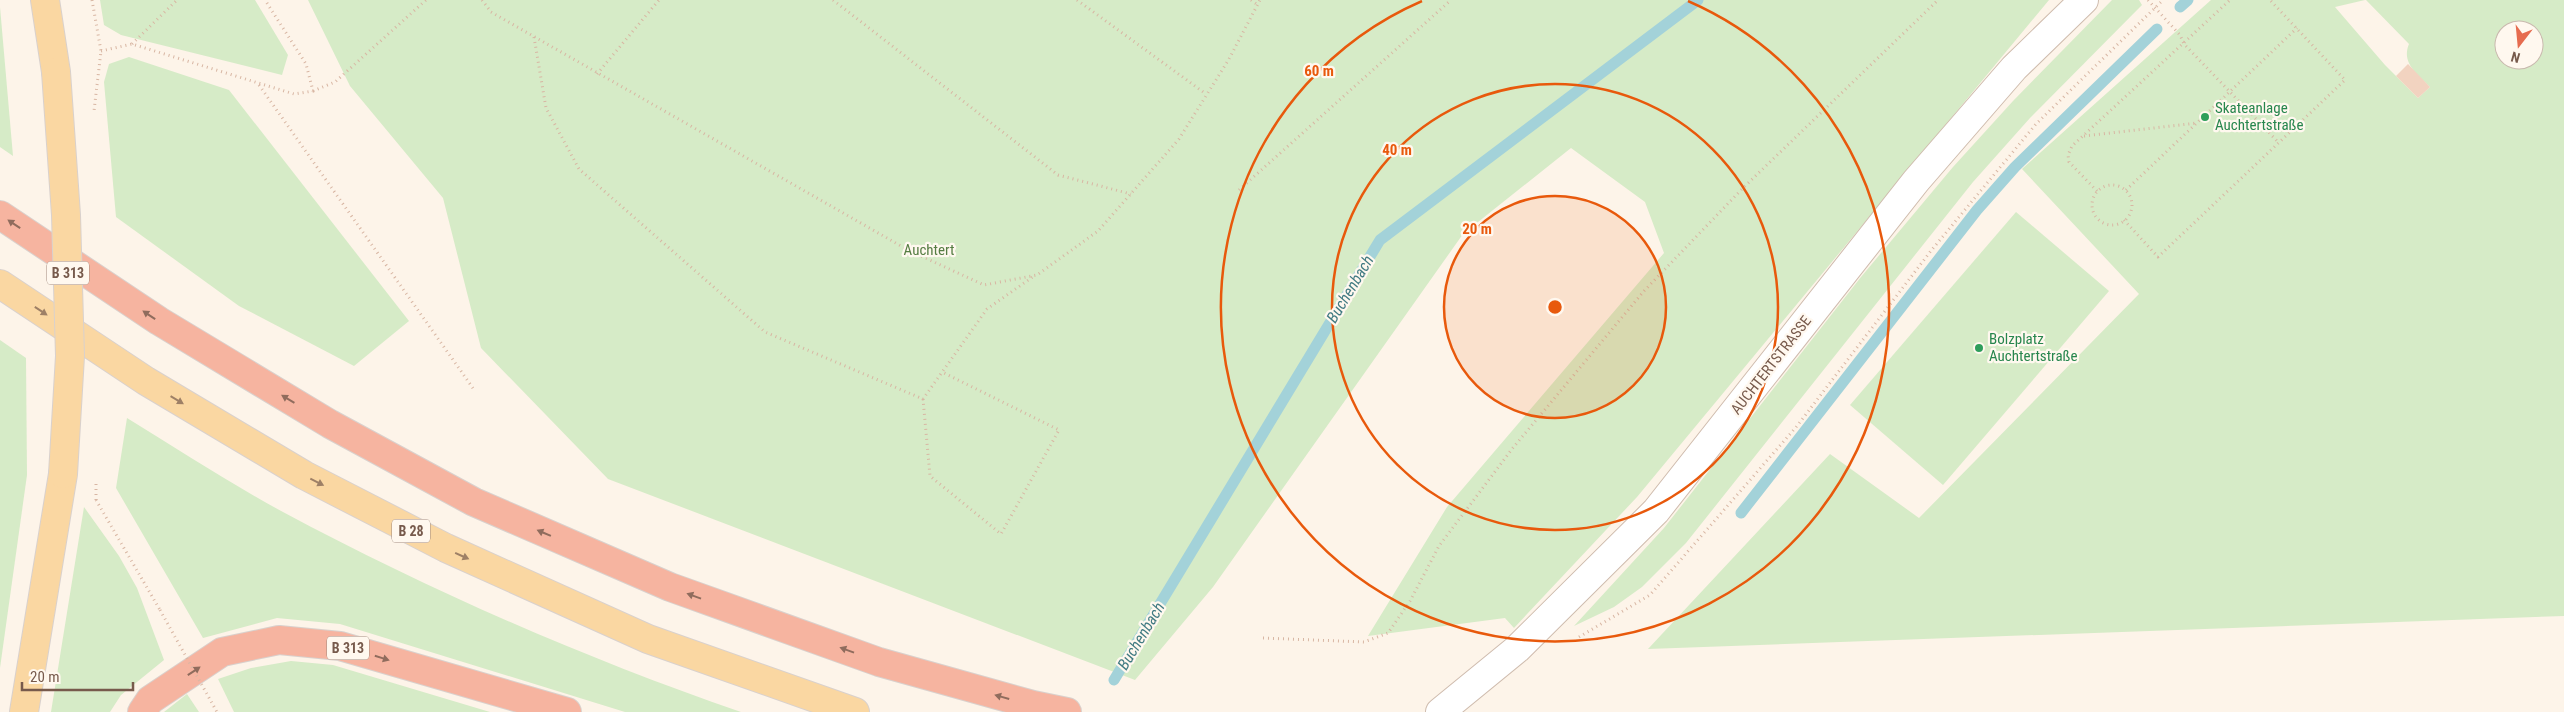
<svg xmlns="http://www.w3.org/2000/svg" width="2564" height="712" viewBox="0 0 2564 712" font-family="'Roboto Condensed',sans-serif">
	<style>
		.green { fill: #d6ebc7; fill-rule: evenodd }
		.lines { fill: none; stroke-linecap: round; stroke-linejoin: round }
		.stream { stroke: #a3d2d9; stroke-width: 11 }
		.building { fill: #f2d3c0 }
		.street-casing { stroke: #cfbcae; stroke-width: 30 }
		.primary-casing { stroke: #d9d1cd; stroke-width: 30 }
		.highway-casing { stroke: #d9d1cd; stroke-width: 30 }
		.path { stroke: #d8b6a3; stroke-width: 3; stroke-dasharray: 1 4; stroke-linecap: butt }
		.street { stroke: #fff; stroke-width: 28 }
		.primary { stroke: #fad7a2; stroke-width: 28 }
		.highway { stroke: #f6b4a0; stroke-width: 28 }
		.primary-bridge-casing { stroke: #d9d1cd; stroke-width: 30; stroke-linecap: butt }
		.path-bridge { stroke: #d8b6a3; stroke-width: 3; stroke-dasharray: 1 4; stroke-linecap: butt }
		.primary-bridge { stroke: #fad7a2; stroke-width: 28 }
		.oneway { fill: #906c5d }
		.oneway2 { fill: #9e8066 }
		.ring { fill: none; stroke: #e8590c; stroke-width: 2.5 }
		.leisure-dot { fill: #2e9e5b; stroke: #fff8ef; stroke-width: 2 }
		.labels { text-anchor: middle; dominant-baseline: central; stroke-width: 4.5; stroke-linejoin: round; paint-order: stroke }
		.shield { fill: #fff8ef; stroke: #a0897d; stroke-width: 1 }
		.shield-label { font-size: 14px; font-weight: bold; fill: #775a4c }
		.leisure-label { font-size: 15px; fill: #27864d; stroke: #fff8ef; text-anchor: start }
		.park-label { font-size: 15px; fill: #567d43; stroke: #fff8ef }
		.street-label { font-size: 15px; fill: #775a4c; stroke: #fff8ef }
		.water-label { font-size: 16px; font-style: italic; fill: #427b83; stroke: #fff8ef }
		.centre { fill: #e8590c; stroke: #fff8ef; stroke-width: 2.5 }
		.ring-label { font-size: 15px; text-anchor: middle; font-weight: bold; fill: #e8590c; stroke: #fff8ef; stroke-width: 4.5; stroke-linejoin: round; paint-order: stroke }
	</style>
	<rect width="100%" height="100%" fill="#fdf4e9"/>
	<g class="green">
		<path d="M100,0H255L288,55L282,75L121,35L104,25Z"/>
		<path d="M308,0H2049L1637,497L1514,628L1505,618L1368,636L1447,507L1664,253L1645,202L1571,148L1463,234L1213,587L1135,680L608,479L481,348L443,198L350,86Z"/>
		<path d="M2112,0H2139L2142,5L2030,118L1973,182L1686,543L1642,587L1614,607L1574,626L1664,528L1861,277L1953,167L2013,101Z"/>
		<path d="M2211,0H2365L2335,7L2385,65L2418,98L2430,87C2417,74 2401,63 2409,44L2366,0H2564V616L1648,649L1830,454L1919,518L2139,294L2022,169ZM2504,30H2534V60H2504Z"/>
		<path d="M0,7L13,156L0,147Z"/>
		<path d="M129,57L229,90L409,321L354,366L239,306L116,217L104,82L109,64Z"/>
		<path d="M2016,212L2109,291L1943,485L1850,405Z"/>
		<path d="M0,340L26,358L27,475L0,668Z"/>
		<path d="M127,418C178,449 229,483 283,512C429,590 584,658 741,712H625L340,624L277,618L203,638L116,488Z"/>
		<path d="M84,507L119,556L137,588L164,660L121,695L110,712H51Z"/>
		<path d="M291,661L333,665L490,712H234L218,679L251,668Z"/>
		<path d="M187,694L199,712H164Z"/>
	</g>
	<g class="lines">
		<g class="stream">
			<path d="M2180,7L2188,0"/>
			<path d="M1741,513L1977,210L2015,167L2157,29"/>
			<path d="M1114,680L1380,240L1698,0"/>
		</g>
	</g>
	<path class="building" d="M2408,64L2430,87L2418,98L2396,76Z"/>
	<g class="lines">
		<defs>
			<path id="street" d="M1440,712L1517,649L1656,511L1916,181L2014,68L2084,0"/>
			<g id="primary">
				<path d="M45,0L56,72"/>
				<path d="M0,284L146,381L304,475L446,548L648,639L855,712"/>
				<path d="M24,712L63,474"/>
			</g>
			<g id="highway">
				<path d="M0,215L159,321L330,424L474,502L670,587L879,662L1033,705L1067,712"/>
				<path d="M142,712L150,700L222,652L279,640L340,646L567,712"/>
			</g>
		</defs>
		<use href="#street" class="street-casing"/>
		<use href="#primary" class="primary-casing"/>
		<use href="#highway" class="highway-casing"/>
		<g class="path">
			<path d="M92,0L101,51L94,111"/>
			<path d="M482,0L491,12L908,250L984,285L1037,275L1098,231L1179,139L1229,59L1260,0"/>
			<path d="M833,0L1058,175L1131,194"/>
			<path d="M1077,0L1206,94"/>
			<path d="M1251,0L1258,5"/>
			<path d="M2148,0L2180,35L2184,44L2279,143"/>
			<path d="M534,37L546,108L579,169L765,332L923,399L987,309L1034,276"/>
			<path d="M132,44L177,0"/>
			<path d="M101,51L132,44L294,94L313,91L306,64L265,0"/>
			<path d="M597,74L659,0"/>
			<path d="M259,85L475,391"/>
			<path d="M313,91L335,82L426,0"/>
			<path d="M2084,136L2197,123"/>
			<circle cx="2112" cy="205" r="20"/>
			<path d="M1239,190L1451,0"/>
			<path d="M2126,190L2297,28"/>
			<path d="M2097,191L2069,162L2068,155L2072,146L2230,0"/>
			<path d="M2124,220L2158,257L2345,80L2270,0"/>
			<path d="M923,399L930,476L1001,534L1059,430L942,372"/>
			<path d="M96,500L160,610"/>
			<path d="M1579,637L1650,595L1797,426L1930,252L2036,124L2163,0"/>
			<path d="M1263,638L1364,642L1388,633L1410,601L1439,546L1512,449L1644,291L1743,188L1938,0"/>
		</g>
		<use href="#street" class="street"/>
		<use href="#primary" class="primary"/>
		<use href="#highway" class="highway"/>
		<defs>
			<path id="primary-bridge" d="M56,72L66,215L70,356L63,474"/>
		</defs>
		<use href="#primary-bridge" class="primary-bridge-casing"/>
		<g class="path-bridge">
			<path d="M96,500V484"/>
			<path d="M160,610L217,712"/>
		</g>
		<use href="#primary-bridge" class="primary-bridge"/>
	</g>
	<defs><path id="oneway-solid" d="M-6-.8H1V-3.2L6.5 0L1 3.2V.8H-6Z" transform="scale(1.25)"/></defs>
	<g class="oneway">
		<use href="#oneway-solid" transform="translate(14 224) rotate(-146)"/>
		<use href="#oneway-solid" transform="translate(149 315) rotate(-146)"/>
		<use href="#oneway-solid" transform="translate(288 399) rotate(-149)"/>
		<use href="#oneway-solid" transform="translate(544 533) rotate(-157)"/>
		<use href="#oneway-solid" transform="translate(694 596) rotate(-160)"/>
		<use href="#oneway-solid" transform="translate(847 650) rotate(-160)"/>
		<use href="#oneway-solid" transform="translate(382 658) rotate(17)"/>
		<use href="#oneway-solid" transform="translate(194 671) rotate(-34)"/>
		<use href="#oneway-solid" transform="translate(1002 697) rotate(-164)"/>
	</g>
	<g class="oneway2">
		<use href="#oneway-solid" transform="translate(41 311) rotate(34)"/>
		<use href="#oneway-solid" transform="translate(177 400) rotate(31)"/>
		<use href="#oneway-solid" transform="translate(317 482) rotate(27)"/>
		<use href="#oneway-solid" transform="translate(462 556) rotate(24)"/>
	</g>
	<circle cx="1555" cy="307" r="111" fill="#e8590c" fill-opacity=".12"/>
	<g class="ring">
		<circle cx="1555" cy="307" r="111"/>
		<circle cx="1555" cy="307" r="223"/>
		<path d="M1688 1A334 334 0 1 1 1422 1"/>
	</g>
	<g class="leisure-dot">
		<circle cx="2205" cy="117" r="5"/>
		<circle cx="1979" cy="348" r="5"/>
	</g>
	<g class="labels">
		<g class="shield">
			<rect x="47" y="261.5" width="42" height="23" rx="4"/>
			<rect x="392" y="519.5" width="38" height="23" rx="4"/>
			<rect x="327" y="636.5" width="42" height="23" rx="4"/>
		</g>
		<g class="shield-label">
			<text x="68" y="273">B 313</text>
			<text x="411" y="531">B 28</text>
			<text x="348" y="648">B 313</text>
		</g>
		<g class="leisure-label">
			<text x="2215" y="108">Skateanlage<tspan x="2215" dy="17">Auchtertstraße</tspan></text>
			<text x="1989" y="339">Bolzplatz<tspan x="1989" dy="17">Auchtertstraße</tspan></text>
		</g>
		<g class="park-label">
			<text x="929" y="250">Auchtert</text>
		</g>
		<g class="street-label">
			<text transform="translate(1771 365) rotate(-52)">AUCHTERTSTRASSE</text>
		</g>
		<g class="water-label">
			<text transform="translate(1350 289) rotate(-59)">Buchenbach</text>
			<text transform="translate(1141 636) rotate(-59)">Buchenbach</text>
		</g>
	</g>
	<circle cx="1555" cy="307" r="8" class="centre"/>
	<g class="ring-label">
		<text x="1319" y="76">60 m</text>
		<text x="1397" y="155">40 m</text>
		<text x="1477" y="234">20 m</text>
	</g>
	<g transform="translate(2519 45) rotate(196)"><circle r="24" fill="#fff8ef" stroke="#c9b9ae"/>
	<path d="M0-4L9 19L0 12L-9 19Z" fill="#e66c4f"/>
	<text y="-8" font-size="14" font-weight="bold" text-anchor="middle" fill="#775a4c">N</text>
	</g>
	<path d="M22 682v8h111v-8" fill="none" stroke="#775a4c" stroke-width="2.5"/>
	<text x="30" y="682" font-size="15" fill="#775a4c" stroke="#fff8ef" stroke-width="4" paint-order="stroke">20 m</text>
</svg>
